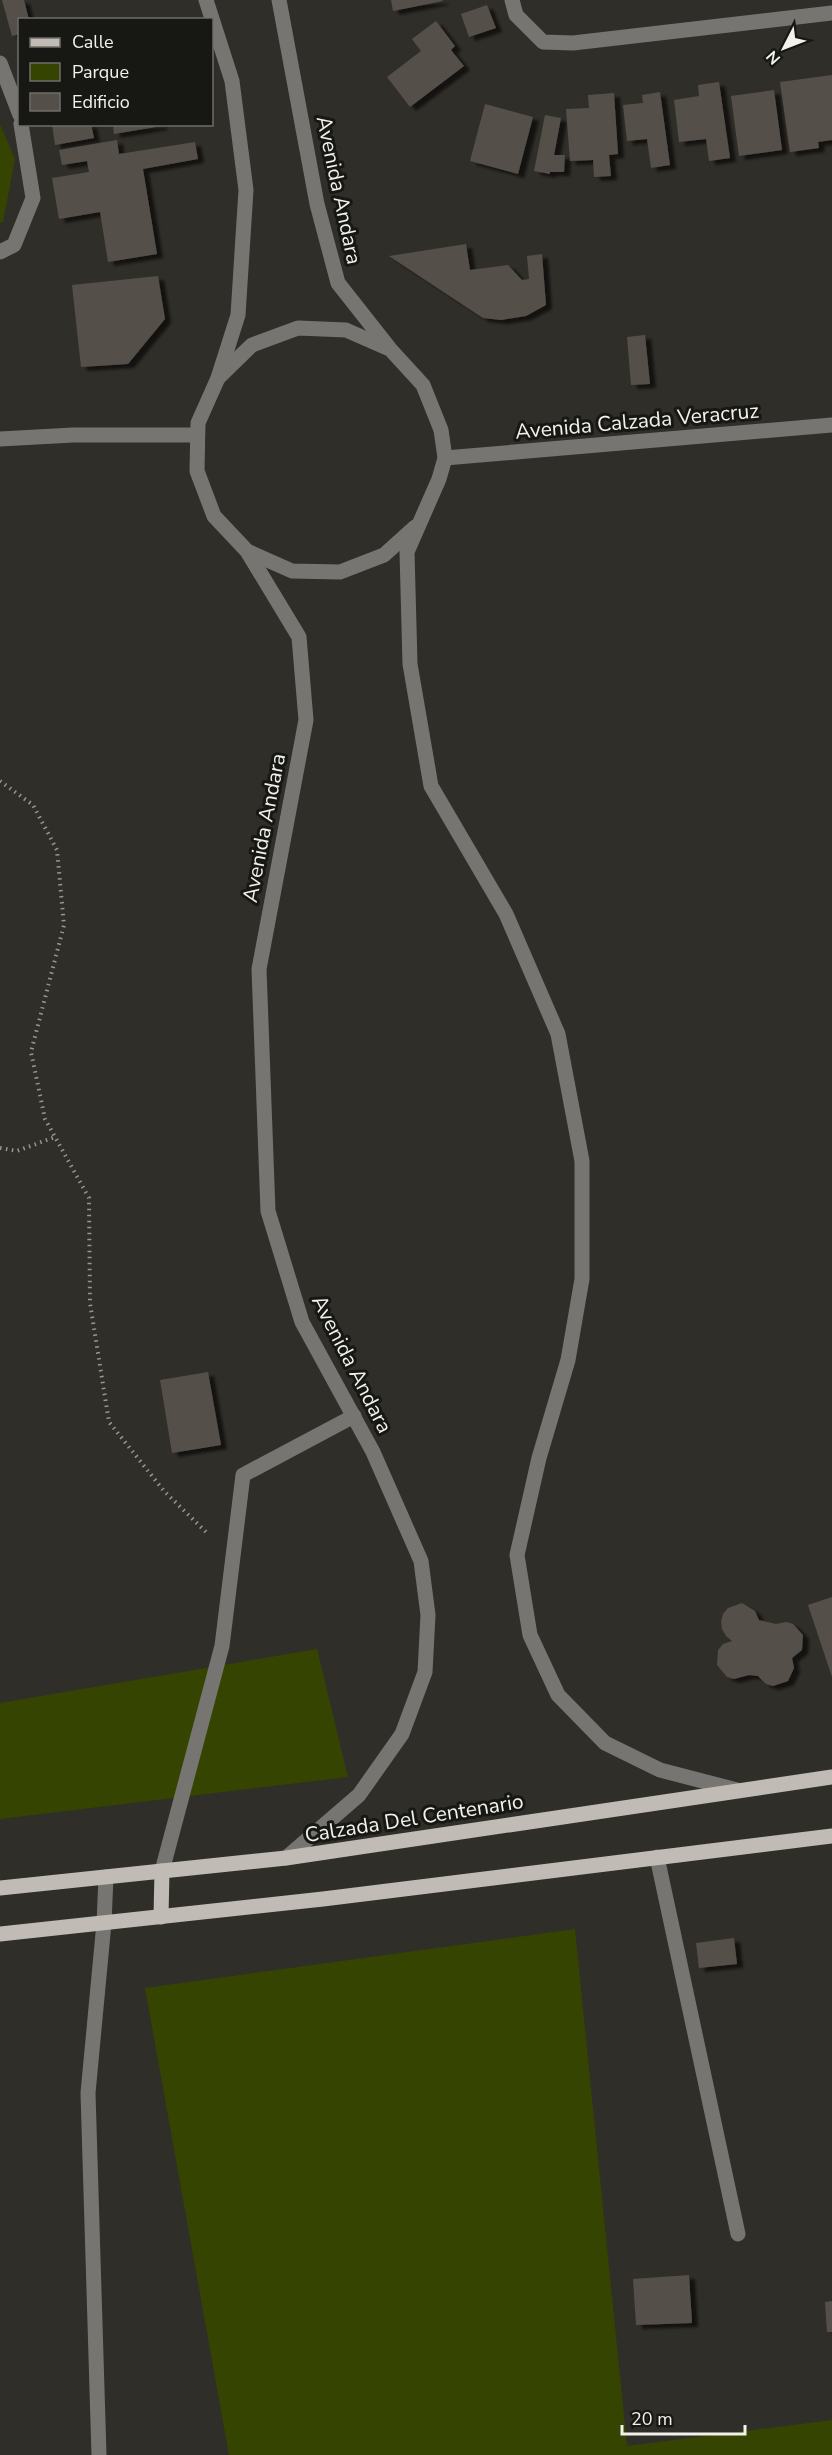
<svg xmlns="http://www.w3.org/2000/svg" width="832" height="2455" viewBox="0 0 832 2455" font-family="'Nunito Sans',sans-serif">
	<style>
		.green { fill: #354400 }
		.building { fill: #554f4a; filter: url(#shadow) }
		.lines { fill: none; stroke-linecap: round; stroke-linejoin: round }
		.path { stroke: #989691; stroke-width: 4; stroke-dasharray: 1.5 4.5; stroke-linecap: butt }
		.minor { stroke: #777572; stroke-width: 15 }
		.major { stroke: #c0bbb5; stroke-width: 15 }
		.labels { text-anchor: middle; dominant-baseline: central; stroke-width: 6; stroke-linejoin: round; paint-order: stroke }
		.street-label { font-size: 21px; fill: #f2f1ec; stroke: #171714 }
	</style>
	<defs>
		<filter id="shadow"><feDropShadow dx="6" dy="4" stdDeviation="1.5" flood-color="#0009"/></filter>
	</defs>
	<rect width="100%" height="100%" fill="#302e28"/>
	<g class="green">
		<path d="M0,124L15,159L3,222L0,223Z"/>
		<path d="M317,1649L348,1777L0,1819V1703Z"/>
		<path d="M575,1929L627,2446L832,2420V2455H229L145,1988Z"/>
	</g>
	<g class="building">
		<path d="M2,0H24L29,20H20V34L12,36Z"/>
		<path d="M391,0H442L443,1L393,11Z"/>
		<path d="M487,5L496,28L469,37L461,14Z"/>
		<path d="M436,21L455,46L451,50L464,66L410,107L387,77L421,51L412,39Z"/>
		<path d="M832,75V140L818,142L819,148L790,152L780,82Z"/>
		<path d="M719,82L730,158L709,161L706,139L679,142L674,100L699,96L698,85Z"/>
		<path d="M774,90L782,150L739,156L731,96Z"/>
		<path d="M660,92L670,165L651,168L647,139L627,141L623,105L643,103L642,95Z"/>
		<path d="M614,93L618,154L609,155L611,176L594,177L593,160L570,161L566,109L589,108L588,95Z"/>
		<path d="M485,104L533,117L518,174L470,161Z"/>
		<path d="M545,115L561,118L554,155H565L564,172H550V174L534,171Z"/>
		<path d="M52,124H91L94,138L55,145Z"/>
		<path d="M113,124H161L162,126L114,134Z"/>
		<path d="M117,140L119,154L195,142L198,159L143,169L157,254L108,262L100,212L59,219L52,178L89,172L87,161L62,165L59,150Z"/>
		<path d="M466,244L470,270L508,265L522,280L529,279L527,256L542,254L546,305L526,316L501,320L483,318L389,256Z"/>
		<path d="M158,276L165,319L128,364L81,367L72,285Z"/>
		<path d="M645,335L650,384L631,385L627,337Z"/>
		<path d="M208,1372L221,1445L172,1453L160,1380Z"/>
		<path d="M832,1597V1677L808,1605Z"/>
		<path d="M742,1603L755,1611L759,1620L776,1624L786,1622L793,1624L803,1635L802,1650L792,1658L794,1668L788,1681L773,1686L766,1684L758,1676L749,1675L734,1679L727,1677L717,1665L718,1650L723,1644L732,1641L726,1636L722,1629L721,1621L723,1614L728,1608Z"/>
		<path d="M734,1938L737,1964L699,1968L696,1943Z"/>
		<path d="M689,2275L692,2323L636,2325L633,2279Z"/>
		<path d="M832,2301V2332H827L825,2302Z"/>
	</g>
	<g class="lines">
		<g class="path">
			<path d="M0,781L33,805L57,850L64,925L31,1052L45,1119L89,1198L90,1303L109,1422L164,1491L207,1533"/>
			<path d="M0,1148L17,1151L55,1137"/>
		</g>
		<g class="minor">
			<path d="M206,0L232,81L246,190L238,315L218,378L198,423L197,471L214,516L247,551L299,637L306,720L259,969L268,1211L302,1322L373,1452L421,1561L428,1615L425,1672L402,1734L359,1795L286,1858"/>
			<path d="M279,0L317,204L338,283L390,349L423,385L441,430L445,458L439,479L407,552L410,664L431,786L506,914L558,1034L582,1161V1279L568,1360L539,1458L517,1555L530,1635L558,1695L605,1743L660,1770L737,1790"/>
			<path d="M512,0L516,15L543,42L573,43L832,13"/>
			<path d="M0,63L20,115"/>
			<path d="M0,252L14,245L33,198L21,124"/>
			<path d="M218,378L252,345L298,328L346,330L387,348"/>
			<path d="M0,439L73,435H196"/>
			<path d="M445,458L832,425"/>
			<path d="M247,551L292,571L340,572L384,555L415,527"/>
			<path d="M657,1857L738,2234"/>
			<path d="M162,1871L222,1646L243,1475L354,1416"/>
			<path d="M99,2455L88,2093L104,1923L106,1877"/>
		</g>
		<g class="major">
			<path d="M0,1888L286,1858L832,1777"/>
			<path d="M161,1917L162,1871"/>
			<path d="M0,1934L323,1899L832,1836"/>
		</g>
	</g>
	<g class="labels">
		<g class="street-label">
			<text transform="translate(339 190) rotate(78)">Avenida Andara</text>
			<text transform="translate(637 421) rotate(-5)">Avenida Calzada Veracruz</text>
			<text transform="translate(264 828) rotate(-79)">Avenida Andara</text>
			<text transform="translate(352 1364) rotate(63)">Avenida Andara</text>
			<text transform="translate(414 1818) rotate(-9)">Calzada Del Centenario</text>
		</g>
	</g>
	<rect x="18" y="18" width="195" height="108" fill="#171714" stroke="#6f6e6a" stroke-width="1.5"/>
	<rect x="30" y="38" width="30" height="9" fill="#c0bbb5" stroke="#6f6e6a" stroke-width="1.5"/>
	<text x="72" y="48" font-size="18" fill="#f2f1ec">Calle</text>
	<rect x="30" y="63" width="30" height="18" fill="#354400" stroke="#6f6e6a" stroke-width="1.5"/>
	<text x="72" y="78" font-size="18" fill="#f2f1ec">Parque</text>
	<rect x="30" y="93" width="30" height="18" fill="#554f4a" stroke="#6f6e6a" stroke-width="1.5"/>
	<text x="72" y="108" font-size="18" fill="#f2f1ec">Edificio</text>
	<g transform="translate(784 48) rotate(228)" stroke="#171714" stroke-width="4.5" paint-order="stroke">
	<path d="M0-4.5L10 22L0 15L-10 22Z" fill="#f2f1ec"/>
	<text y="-9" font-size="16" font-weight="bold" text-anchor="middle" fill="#f2f1ec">N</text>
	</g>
	<path d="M622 2425v9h123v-9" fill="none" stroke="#f2f1ec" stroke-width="3"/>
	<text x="631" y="2425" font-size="18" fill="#f2f1ec" stroke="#171714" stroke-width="4.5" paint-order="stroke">20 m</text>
</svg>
